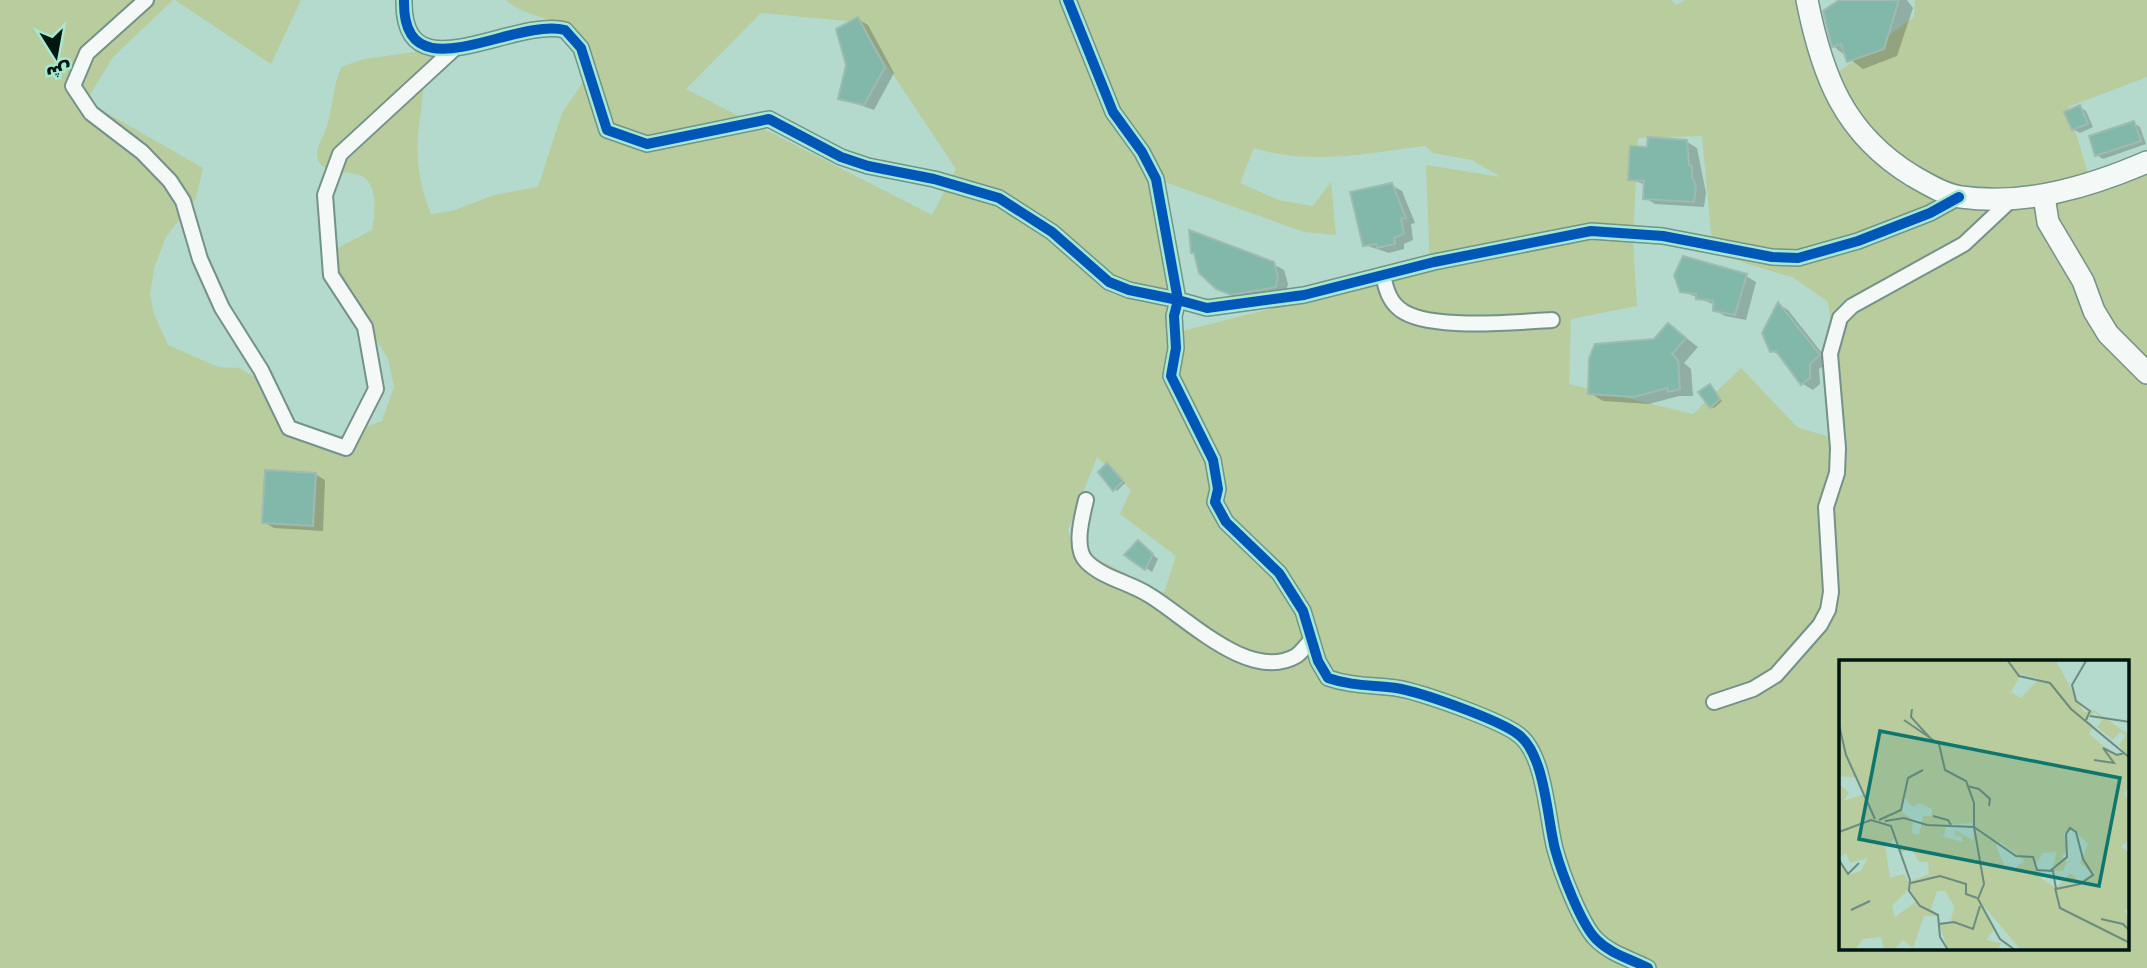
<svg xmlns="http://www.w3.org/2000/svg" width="2147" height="968" viewBox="0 0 2147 968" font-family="'DejaVu Sans','Noto Sans Arabic',sans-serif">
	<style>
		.green { fill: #b8cc9d; fill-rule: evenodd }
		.shadow { fill: #0003 }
		.building { fill: #82b8aa; stroke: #9dbbb1; stroke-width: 2 }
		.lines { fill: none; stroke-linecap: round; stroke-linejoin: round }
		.street-casing { stroke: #749289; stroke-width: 18 }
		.secondary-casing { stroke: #749289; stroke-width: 24 }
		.street { stroke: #f4f9f8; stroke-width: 14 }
		.secondary { stroke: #f4f9f8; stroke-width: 21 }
		.cycleway-casing { stroke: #a5e9d2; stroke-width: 15 }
		.cycleway { stroke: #0057b8; stroke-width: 10 }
		.inset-road { fill: none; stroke: #6c8c81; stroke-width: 2 }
		.view { fill: #0f766e; fill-opacity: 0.15; stroke: #0f766e; stroke-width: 3.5 }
		.inset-edge { fill: none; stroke: #001710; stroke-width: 3.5 }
	</style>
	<rect width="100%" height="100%" fill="#b4dacd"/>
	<g class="green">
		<path d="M0,0H173L113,57L86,101L203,168L196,198L166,237L154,268L150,295L154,314L168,345L218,367L239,368L253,376L264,383L285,413L321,443L382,421L394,387L388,359L339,278L336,249L372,230C387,146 331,188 318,160C315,151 320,142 324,134C333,112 332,89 341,67L364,59L429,50L434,58C423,76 424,90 421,111C415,151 416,174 431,214L452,211L494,195L538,187L562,113L583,82L580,39C555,14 529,20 506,0H1671L1676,5L1685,0H1800L1830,78L1914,17L1915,0H2147V77L2068,107L2093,190L2147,172V968H0ZM761,13L858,22L956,169L932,215L686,89ZM1702,136L1713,253L1794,278L1828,302L1835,347L1833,438L1797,427L1741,368L1693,414L1569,384L1571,319L1637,306L1633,241L1638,138ZM1425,146L1433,153L1472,160L1501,177L1426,165L1430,269L1178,332L1162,201L1165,182L1304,232L1336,235L1331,182L1313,206L1278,200L1240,183L1254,148C1310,166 1368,153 1425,146ZM1097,457L1131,490L1120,514L1176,556L1164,593L1072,546L1068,530ZM1841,662H2128V949H1841Z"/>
		<path d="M175,0H301L271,64Z"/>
	</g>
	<g class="shadow">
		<path d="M1842,0H1907L1913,8L1897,56L1863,69L1833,46Z"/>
		<path d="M858,19L868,25L894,73L874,110L840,98Z"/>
		<path d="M2080,107L2086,111L2093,127L2080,133L2073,129Z"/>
		<path d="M2134,123L2140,127L2146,144L2103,159L2097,155Z"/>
		<path d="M1687,142L1697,148L1706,193L1704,207L1655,204L1645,198L1646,185L1630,179L1649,149Z"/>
		<path d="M1391,185L1402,191L1415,223L1411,224L1413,240L1404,244V249L1389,253L1365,245Z"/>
		<path d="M1273,264L1284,270L1288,284L1286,292L1243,300L1228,294Z"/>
		<path d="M1746,276L1756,282L1746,320L1725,316L1715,310V305L1682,291Z"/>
		<path d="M1778,304L1788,310L1829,362L1819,369L1820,384L1813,390L1803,384L1782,357L1772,351Z"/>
		<path d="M1669,325L1698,347L1684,363L1691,369L1693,396H1679L1649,404L1603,401L1590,393L1655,341Z"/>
		<path d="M1710,386L1722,401L1714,408L1711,407Z"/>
		<path d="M1110,467L1125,483L1117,491L1100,472Z"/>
		<path d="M315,474L325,480L323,531L274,528L264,522Z"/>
		<path d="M1138,542L1158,559L1152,572L1146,568Z"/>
	</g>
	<g class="building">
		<path d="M1839,0H1899L1884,49L1847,62L1841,44L1832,47L1823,11Z"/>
		<path d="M858,17L885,67L864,105L838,99L846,65L836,29Z"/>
		<path d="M2080,105L2088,124L2072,130L2064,112Z"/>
		<path d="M2134,121L2141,141L2095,156L2089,136Z"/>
		<path d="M1648,137L1687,140L1689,165L1692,166V176L1696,186L1694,202L1643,199L1644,181L1628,180L1630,146L1647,147Z"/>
		<path d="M1392,183L1406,218L1401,219L1404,234L1394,238L1395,244L1377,248L1376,244L1363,246L1350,192Z"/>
		<path d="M1189,230L1274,262L1278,277L1276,287L1231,295L1216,289L1199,273L1194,253H1191Z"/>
		<path d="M1683,256L1747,274L1735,315L1713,311V301L1696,299V294L1680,292L1674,275Z"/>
		<path d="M1778,302L1820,355L1810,364V378L1801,385L1776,351L1770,352L1762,333Z"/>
		<path d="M1668,323L1686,338L1672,354L1678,360L1680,389L1668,392L1667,388L1634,397L1588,394L1589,358L1595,344L1654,339Z"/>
		<path d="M1710,384L1720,399L1710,408L1698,392Z"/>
		<path d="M1107,463L1123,481L1113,491L1098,472Z"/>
		<path d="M265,470L316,473L313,526L262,523Z"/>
		<path d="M1138,540L1153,554L1145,570L1124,555Z"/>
	</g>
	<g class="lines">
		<defs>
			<g id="street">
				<path d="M146,0L87,53L73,86L91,113L142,152L170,181L183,201L200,259L222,308L261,370L289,428L346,448L376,389L365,327L331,275L325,195L340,154L455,48"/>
				<path d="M404,0C402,97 512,17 565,30L581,48L607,130L647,144L769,119L841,157L868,166L934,179L999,198L1052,232L1109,282L1129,290L1178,300L1174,316L1176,348L1171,376L1213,460L1218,489L1215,502L1226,522L1279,573L1303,611L1318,661L1328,678C1351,686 1372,685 1396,688C1421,692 1500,720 1519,735C1545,755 1547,818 1555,849C1561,871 1581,925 1597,940C1611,954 1631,959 1648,968"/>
				<path d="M1068,0L1113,112L1142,152L1156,179L1178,300L1207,308L1304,295L1434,262L1591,231L1663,236L1772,257L1798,258L1858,241L1930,213L1959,197"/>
				<path d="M1383,275C1386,290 1390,304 1404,312C1434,330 1517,322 1552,320"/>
				<path d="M1086,500C1082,517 1073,549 1087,562C1103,578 1131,583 1149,595C1185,616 1249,683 1296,656C1301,653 1306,645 1311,641"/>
				<path d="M1714,702L1753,689L1776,675L1820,625L1828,610L1831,592L1826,507L1837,473L1838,448L1830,354L1840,318L1852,306L1964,244L2013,198"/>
			</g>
			<g id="secondary">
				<path d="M1807,0C1822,76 1844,134 1913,176C1927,184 1945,195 1961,197C2025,206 2089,187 2147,162"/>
				<path d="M2044,196L2048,222L2083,281L2094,311L2108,334L2147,373"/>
			</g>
		</defs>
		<use href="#street" class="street-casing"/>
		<use href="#secondary" class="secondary-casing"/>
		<use href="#street" class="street"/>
		<use href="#secondary" class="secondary"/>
		<defs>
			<g id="cycleway">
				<path d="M404,0C402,97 512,17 565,30L581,48L607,130L647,144L769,119L841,157L868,166L934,179L999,198L1052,232L1109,282L1129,290L1178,300L1174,316L1176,348L1171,376L1213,460L1218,489L1215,502L1226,522L1279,573L1303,611L1318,661L1328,678C1351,686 1372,685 1396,688C1421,692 1500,720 1519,735C1545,755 1547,818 1555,849C1561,871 1581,925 1597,940C1611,954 1631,959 1648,968"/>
				<path d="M1068,0L1113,112L1142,152L1156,179L1178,300L1207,308L1304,295L1434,262L1591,231L1663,236L1772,257L1798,258L1858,241L1930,213L1959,197"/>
			</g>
		</defs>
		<use href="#cycleway" class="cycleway-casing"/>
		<use href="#cycleway" class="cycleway"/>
	</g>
	<g transform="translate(1839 660)">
		<rect width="290" height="290" fill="#b4dacd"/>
		<path d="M0,1H217L245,52L255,50L290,75V126L285,135L290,139V180L282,187L290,192V249L285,250L290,258V290H182L144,245L155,270L147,280L162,283L159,290H109L100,264L112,261L115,246L106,231H98L92,249L100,256H85L74,288L64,280L55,290H45L42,277L24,279L16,290H0V200L10,215L22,211L29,198L11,203L7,193L0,198V124L10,133L4,141L26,134L18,118L0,116ZM182,14L200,19L182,38L172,32ZM255,52L264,59L258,67L274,80L281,72L287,76L280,85L287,95L273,93L250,74L255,66L248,60ZM65,137L74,147L80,143L93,149L92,156H84L80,175L73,173L74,160L63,152ZM136,163L134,180L116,170V176H122L124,182L98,175L105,176L107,165ZM234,169L249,184L241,203L253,213L241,222L231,213L217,228L203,219L197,204L204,193L217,192L214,211H224L228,202L223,196L228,191L225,174ZM57,178L60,193L73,189L80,202H89L90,214L70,222L65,214L51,218L46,186ZM161,182L185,200V201L176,208L165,205L157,186ZM69,230L78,241L56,257L53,246Z" fill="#b8cc9d" fill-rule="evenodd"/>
		<path class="inset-road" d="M169,1L180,16L211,23L232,49L291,98M73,49L72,57L91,78M251,56L291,62M65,60L100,84L106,110L127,121L135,143V167L177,196L194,197L198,210L214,211L217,229L241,224L254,215L244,199L237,172L231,168L227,174L228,197L211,211M247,60L251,51L237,41L233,25L247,1M0,65L7,95L36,159M255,100L275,103L264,88L278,95L285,93M128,126L140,129L151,139L150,146M94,156L109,160L112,165M40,160L62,150L69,118L84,110M46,161L65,158L88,165L135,167L145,224L139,239L161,279L176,290M0,172L32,160L52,166L71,220L70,231L81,246L99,255L101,277L109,290M0,200L9,214L20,203M101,216L127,224V234L138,238M72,223L101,216M216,228L221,248L291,283M12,250L31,241M262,259L284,264L291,271M100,264L115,262L134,269L141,246"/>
		<path class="view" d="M41,71L281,118L260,226L20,179Z"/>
		<rect width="290" height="290" class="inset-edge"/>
	</g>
	<g transform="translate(56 56) rotate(169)" stroke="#a5e9d2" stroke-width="5" paint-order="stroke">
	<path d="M0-5L12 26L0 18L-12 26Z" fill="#001710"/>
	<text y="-10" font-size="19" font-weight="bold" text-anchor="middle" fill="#001710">ش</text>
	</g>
</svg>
